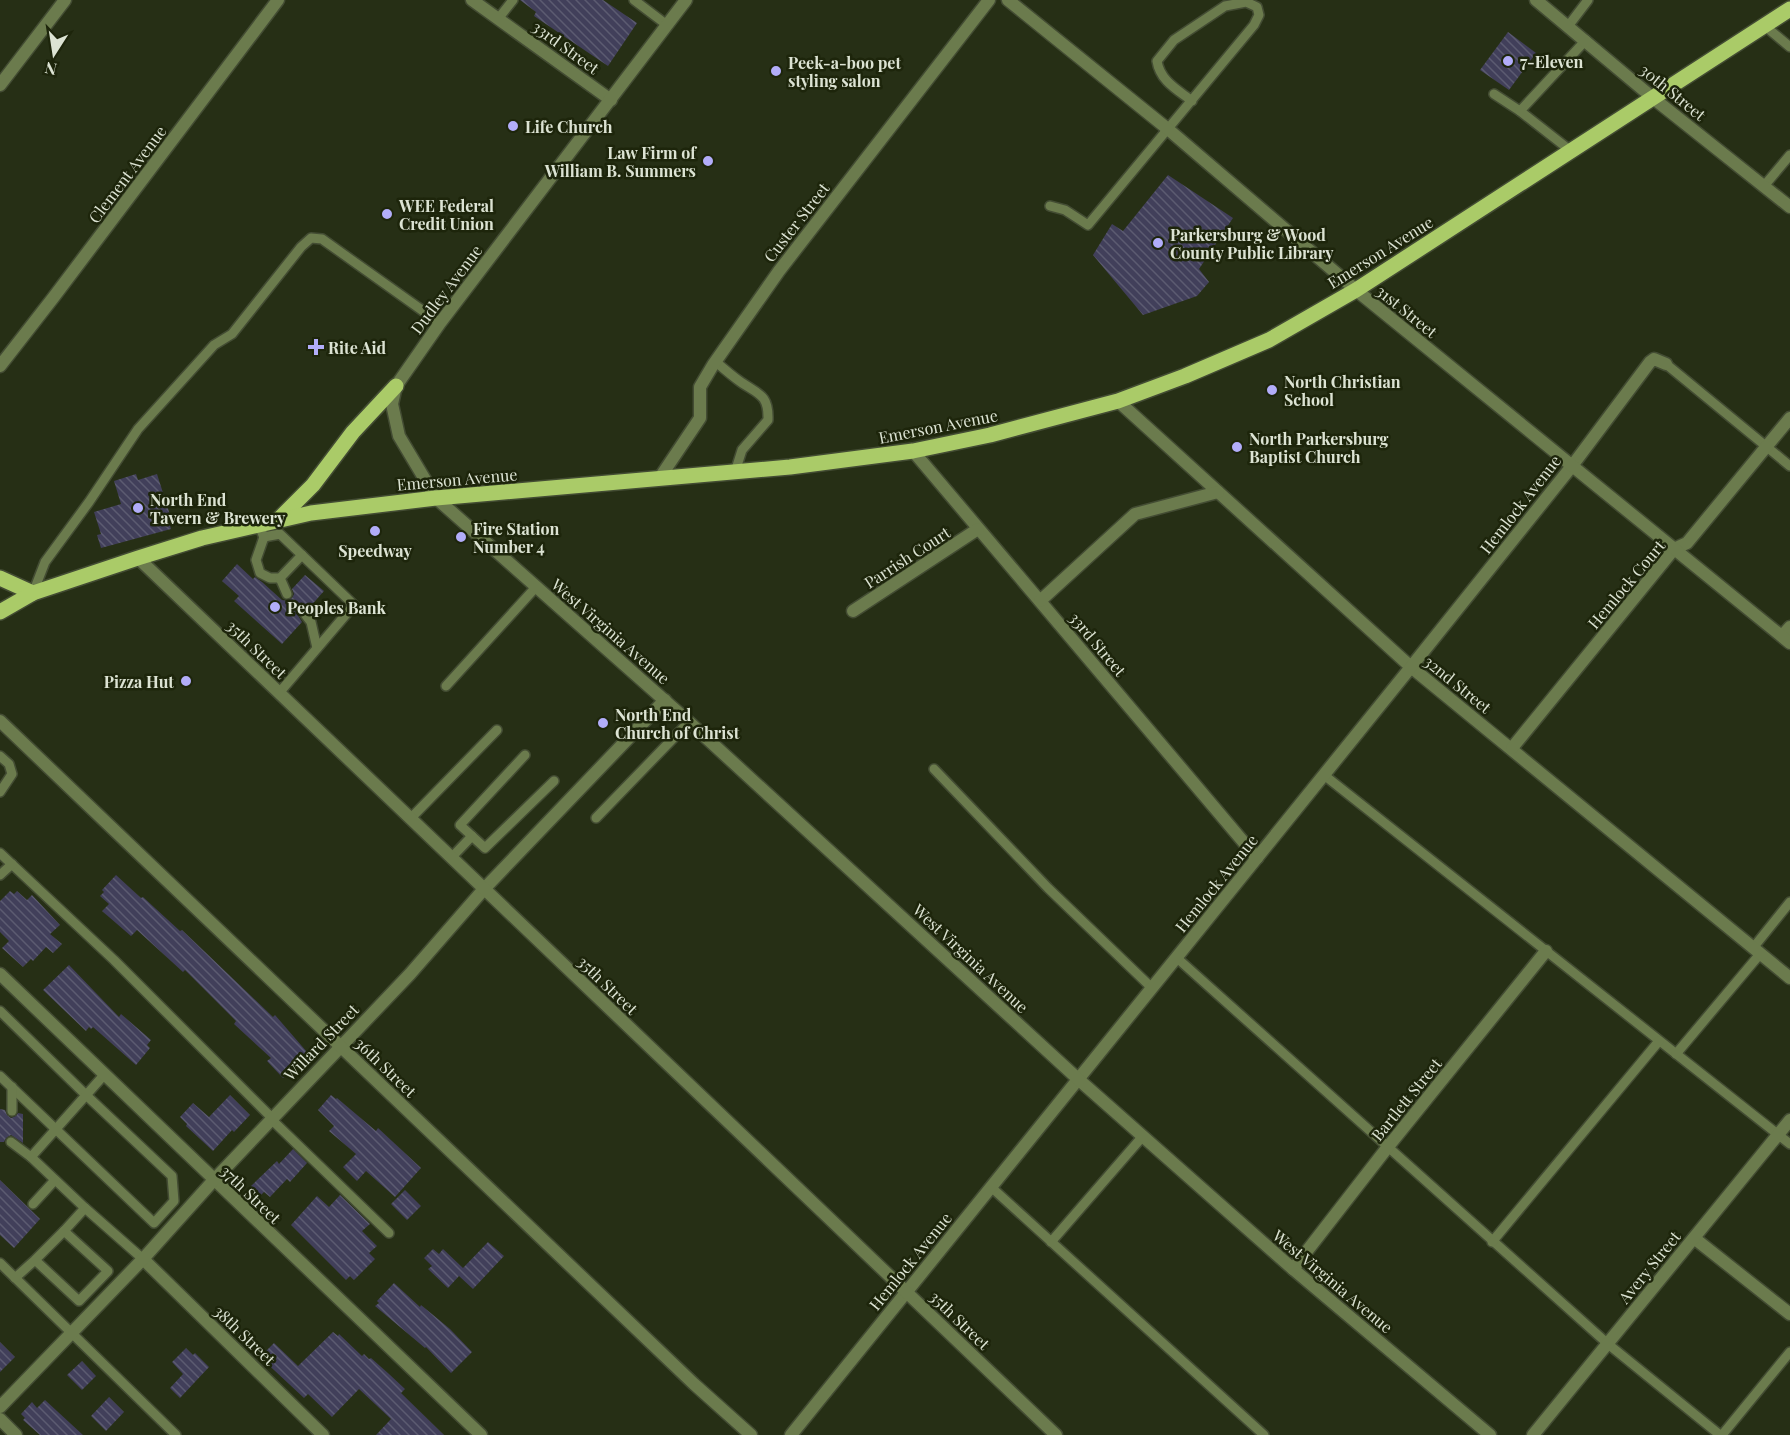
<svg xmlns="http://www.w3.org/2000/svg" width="1790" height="1435" viewBox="0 0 1790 1435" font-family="'Playfair Display',serif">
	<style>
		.building { fill: url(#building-back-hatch) }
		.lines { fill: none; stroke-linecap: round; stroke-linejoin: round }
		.service-casing { stroke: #434c33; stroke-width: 12 }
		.minor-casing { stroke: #434c33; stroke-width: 15 }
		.tertiary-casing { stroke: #434c33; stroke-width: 15 }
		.primary-casing { stroke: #434c33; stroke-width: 18 }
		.service { stroke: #6b7b4d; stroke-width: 9 }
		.minor { stroke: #6b7b4d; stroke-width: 12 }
		.tertiary { stroke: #6b7b4d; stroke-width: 12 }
		.primary { stroke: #aacb68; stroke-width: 15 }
		.poi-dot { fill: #b2adf9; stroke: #1d250b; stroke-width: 2 }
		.labels { text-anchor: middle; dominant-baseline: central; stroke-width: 5; stroke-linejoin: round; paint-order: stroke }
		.street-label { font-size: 16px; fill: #dce3d3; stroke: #1d250b }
		.poi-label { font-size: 16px; font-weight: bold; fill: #dce3d3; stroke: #1d250b; text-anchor: start }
	</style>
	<defs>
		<pattern id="building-back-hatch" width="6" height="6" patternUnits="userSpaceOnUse" patternTransform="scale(1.5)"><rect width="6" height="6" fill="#413f5a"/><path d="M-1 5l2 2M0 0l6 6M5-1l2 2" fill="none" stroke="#5c5b71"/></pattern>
	</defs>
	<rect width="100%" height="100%" fill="#262f15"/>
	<g class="building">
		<path d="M520,0H603L637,23L608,66L534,16L536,12Z"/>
		<path d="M1508,32L1536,53L1509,90L1480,70Z"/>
		<path d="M1168,175L1233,218L1199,269L1209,282L1197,296L1143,315L1093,255L1112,224L1123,231Z"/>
		<path d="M136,474L138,480L157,474L171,518L168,519L171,529L101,548L97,535L101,534L94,512L121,504L114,481Z"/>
		<path d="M237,564L253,579L255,577L262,582L282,600L287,601L292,598L294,594L292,589L305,575L324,591L309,608L304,606L299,608L297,614L302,622L282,644L234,601L239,596L222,581Z"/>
		<path d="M116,875L141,898L143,897L180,931L182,930L273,1017L275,1015L307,1052L304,1055L305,1057L283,1078L267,1061L271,1058L234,1024L236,1021L185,970L183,972L137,930L131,936L102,911L109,904L100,896L104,892L102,890Z"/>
		<path d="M10,891L14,894L17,891L27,900L32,895L60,925L50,934L62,944L53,953L46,947L33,961L31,959L23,967L2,948L9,941L0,932V901Z"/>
		<path d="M69,965L119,1017L121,1014L151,1040L147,1045L150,1048L136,1065L93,1027L91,1029L89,1027L86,1031L43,990Z"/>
		<path d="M230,1095L250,1115L234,1132L232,1130L213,1151L186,1126L187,1124L180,1117L193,1103L209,1117Z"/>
		<path d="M331,1095L336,1099L337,1098L376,1131L378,1128L421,1168L395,1197L366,1171L357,1181L343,1167L356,1154L329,1131L334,1126L318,1110Z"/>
		<path d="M0,1109L5,1110L7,1115L11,1118L16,1116L18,1113L23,1114V1143L11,1135L6,1138L4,1142H0Z"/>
		<path d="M293,1149L307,1163L290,1182L287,1179L270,1197L264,1192L260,1196L251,1186L277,1161L279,1164Z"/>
		<path d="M0,1180L40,1219L14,1248L0,1235Z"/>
		<path d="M405,1190L421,1206L407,1220L391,1204Z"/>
		<path d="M340,1195L370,1224L362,1231L377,1246L369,1253L375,1259L354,1280L350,1276L346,1280L291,1225L317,1196L329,1207Z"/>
		<path d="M488,1242L504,1256L473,1289L459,1276L448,1288L428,1269L432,1266L424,1258L433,1249L439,1254L443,1249L463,1268Z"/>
		<path d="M394,1283L420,1307L421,1305L450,1329L472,1352L451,1373L426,1347L425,1348L375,1306L379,1303L377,1301Z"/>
		<path d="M333,1332L338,1336L339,1334L362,1356L364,1354L369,1359L371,1358L389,1374L405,1389L401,1393L444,1435H376L391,1419L359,1389L332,1417L308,1394L304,1398L260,1357L274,1343L298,1366Z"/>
		<path d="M0,1342L15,1357L0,1372Z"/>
		<path d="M186,1348L193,1355L195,1353L209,1367L180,1398L170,1388L183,1374L172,1362Z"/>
		<path d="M82,1361L96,1376L82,1390L67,1375Z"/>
		<path d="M109,1397L124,1412L106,1431L91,1416Z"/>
		<path d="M45,1400L83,1435H40L23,1420L25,1418L21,1414L32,1402L37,1408Z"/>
	</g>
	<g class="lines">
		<defs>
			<g id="service">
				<path d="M634,0L667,25"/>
				<path d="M498,19L513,0"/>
				<path d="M1569,25L1588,0"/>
				<path d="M1765,26L1790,47"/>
				<path d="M1494,94L1520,111"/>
				<path d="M1571,151L1520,111L1586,40"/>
				<path d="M1764,186L1790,155"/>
				<path d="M1050,206L1065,210L1088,225L1254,25L1259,15L1257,7L1246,2L1225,6L1174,40L1157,61C1160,81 1178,90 1192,101"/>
				<path d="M716,362C723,368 731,375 738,380C757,394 769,393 768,420L742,450L735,472"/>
				<path d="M1666,364L1790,466"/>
				<path d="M258,524L264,537L280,534L354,605L279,693"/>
				<path d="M264,537L256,560L260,573L270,578H280L302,555"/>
				<path d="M280,578L287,594"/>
				<path d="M33,593L45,562L89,502L138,429L214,345L232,334L301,247L311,238L322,239L440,323"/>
				<path d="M304,613L311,622L317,648"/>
				<path d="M446,686L536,587"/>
				<path d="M525,755L460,825L485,848L554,781"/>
				<path d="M0,756L9,764L12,774L0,792"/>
				<path d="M934,769L1048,888L1152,988"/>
				<path d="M1324,775L1790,1144"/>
				<path d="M596,818L689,722"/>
				<path d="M410,819L497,730"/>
				<path d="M0,853L114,960L272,1118"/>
				<path d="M451,858L472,836"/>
				<path d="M0,875L12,864"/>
				<path d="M1753,948L1790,902"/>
				<path d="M1177,958L1608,1344L1720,1435"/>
				<path d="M0,1011L86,1095L172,1176L174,1201L154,1223L0,1076"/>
				<path d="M1676,1054L1760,954"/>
				<path d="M12,1111V1087"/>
				<path d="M271,1119L389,1233"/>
				<path d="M11,1142L31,1157L85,1208L64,1231"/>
				<path d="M31,1157L104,1075"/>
				<path d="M991,1187L1264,1435"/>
				<path d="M33,1204L55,1180"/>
				<path d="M85,1208L143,1259"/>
				<path d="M1051,1242L1143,1136"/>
				<path d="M1492,1242L1659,1041"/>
				<path d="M0,1263L176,1435"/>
				<path d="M15,1278L35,1260L79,1301L108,1271L64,1231L35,1260"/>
				<path d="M1722,1435L1790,1352"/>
			</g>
			<g id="minor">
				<path d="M472,0L611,100"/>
				<path d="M1536,0L1653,98L1790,207"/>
				<path d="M0,85L65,0"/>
				<path d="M0,366L53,298L278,0"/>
				<path d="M1118,401L1411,667L1790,978"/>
				<path d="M913,451L1257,858"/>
				<path d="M659,479L700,418V387L713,365L779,271L989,0"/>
				<path d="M1040,601L1135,514L1218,492"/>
				<path d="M853,611L978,529"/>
				<path d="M1782,636L1790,627"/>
				<path d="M1512,748L1674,549L1687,543L1790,418"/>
				<path d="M0,974L481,1435"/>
				<path d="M1694,1238L1790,1314"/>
				<path d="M143,1259L323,1435"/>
				<path d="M1293,1269L1387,1148L1546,951"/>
				<path d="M0,1407L143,1259L213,1181L410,974L484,889L665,700"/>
				<path d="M0,1419L16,1435"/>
				<path d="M791,1435L1411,667L1572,466L1650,362L1654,359L1666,364"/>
				<path d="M1533,1435L1790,1120"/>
			</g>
			<g id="tertiary">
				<path d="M686,0L440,323L396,386L392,404L399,436L436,498L689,722L1078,1079L1293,1269L1490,1435"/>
				<path d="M1008,0L1169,130L1356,290L1790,643"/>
				<path d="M138,558L1056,1435"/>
				<path d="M0,721L694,1384L751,1435"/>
			</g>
			<g id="primary">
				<path d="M279,519L313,485L353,432L396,386"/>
				<path d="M0,578L33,593"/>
				<path d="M0,612L33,593L138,558L202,538L311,513L436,498L790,467L913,451L990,435L1118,401L1185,376L1269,340L1356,290L1790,9"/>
			</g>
		</defs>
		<use href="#service" class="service-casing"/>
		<use href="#minor" class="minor-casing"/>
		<use href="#tertiary" class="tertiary-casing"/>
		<use href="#primary" class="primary-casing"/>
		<use href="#service" class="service"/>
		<use href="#minor" class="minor"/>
		<use href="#tertiary" class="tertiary"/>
		<use href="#primary" class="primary"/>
	</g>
	<g class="poi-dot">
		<circle cx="1508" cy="61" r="6"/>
		<circle cx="776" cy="71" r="6"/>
		<circle cx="513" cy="126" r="6"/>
		<circle cx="708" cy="161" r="6"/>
		<circle cx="387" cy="214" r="6"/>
		<circle cx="1158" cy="243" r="6"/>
		<path d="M313 338h6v6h6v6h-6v6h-6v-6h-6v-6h6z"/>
		<circle cx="1272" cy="390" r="6"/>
		<circle cx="1237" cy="447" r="6"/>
		<circle cx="138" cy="508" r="6"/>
		<circle cx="375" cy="531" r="6"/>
		<circle cx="461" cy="537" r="6"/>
		<circle cx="275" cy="607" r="6"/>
		<circle cx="186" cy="681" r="6"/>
		<circle cx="603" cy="723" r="6"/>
	</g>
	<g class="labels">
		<g class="street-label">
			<text transform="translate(566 47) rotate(36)">33rd Street</text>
			<text transform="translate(1673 92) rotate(39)">30th Street</text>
			<text transform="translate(127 174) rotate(-53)">Clement Avenue</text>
			<text transform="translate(796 222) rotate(-52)">Custer Street</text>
			<text transform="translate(1380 252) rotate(-32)">Emerson Avenue</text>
			<text transform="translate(446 289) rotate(-53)">Dudley Avenue</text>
			<text transform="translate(1407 311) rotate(39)">31st Street</text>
			<text transform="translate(938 426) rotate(-11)">Emerson Avenue</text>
			<text transform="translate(457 479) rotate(-5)">Emerson Avenue</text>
			<text transform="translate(1520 504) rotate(-52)">Hemlock Avenue</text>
			<text transform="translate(907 557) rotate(-33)">Parrish Court</text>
			<text transform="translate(1626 584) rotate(-50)">Hemlock Court</text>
			<text transform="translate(611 631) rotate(41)">West Virginia Avenue</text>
			<text transform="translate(1098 644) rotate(50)">33rd Street</text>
			<text transform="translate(257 649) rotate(44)">35th Street</text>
			<text transform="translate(1458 684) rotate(39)">32nd Street</text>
			<text transform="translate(1216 883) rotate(-51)">Hemlock Avenue</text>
			<text transform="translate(971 958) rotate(43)">West Virginia Avenue</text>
			<text transform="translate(608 985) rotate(44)">35th Street</text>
			<text transform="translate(321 1042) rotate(-46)">Willard Street</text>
			<text transform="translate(386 1067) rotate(44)">36th Street</text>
			<text transform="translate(1406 1099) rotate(-51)">Bartlett Street</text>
			<text transform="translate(251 1194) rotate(44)">37th Street</text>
			<text transform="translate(910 1261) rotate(-51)">Hemlock Avenue</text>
			<text transform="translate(1649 1267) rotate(-51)">Avery Street</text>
			<text transform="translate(1333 1281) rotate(40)">West Virginia Avenue</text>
			<text transform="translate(960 1320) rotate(44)">35th Street</text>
			<text transform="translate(245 1335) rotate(44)">38th Street</text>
		</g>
		<g class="poi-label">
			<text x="1520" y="61">7-Eleven</text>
			<text x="788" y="62">Peek-a-boo pet<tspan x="788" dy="18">styling salon</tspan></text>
			<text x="525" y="126">Life Church</text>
			<text x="696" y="152" text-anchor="end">Law Firm of<tspan x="696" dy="18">William B. Summers</tspan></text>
			<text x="399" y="205">WEE Federal<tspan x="399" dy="18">Credit Union</tspan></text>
			<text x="1170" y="234">Parkersburg &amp; Wood<tspan x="1170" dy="18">County Public Library</tspan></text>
			<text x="328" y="347">Rite Aid</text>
			<text x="1284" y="381">North Christian<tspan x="1284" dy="18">School</tspan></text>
			<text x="1249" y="438">North Parkersburg<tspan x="1249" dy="18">Baptist Church</tspan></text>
			<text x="150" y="499">North End<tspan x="150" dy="18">Tavern &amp; Brewery</tspan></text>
			<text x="473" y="528">Fire Station<tspan x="473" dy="18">Number 4</tspan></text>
			<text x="375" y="550" text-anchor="middle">Speedway</text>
			<text x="287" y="607">Peoples Bank</text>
			<text x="174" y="681" text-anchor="end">Pizza Hut</text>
			<text x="615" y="714">North End<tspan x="615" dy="18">Church of Christ</tspan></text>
		</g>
	</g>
	<g transform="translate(54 54) rotate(192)" stroke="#1d250b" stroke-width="4.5" paint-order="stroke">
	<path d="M0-4.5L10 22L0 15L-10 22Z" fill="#dce3d3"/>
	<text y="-9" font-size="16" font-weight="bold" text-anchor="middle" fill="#dce3d3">N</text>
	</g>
</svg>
